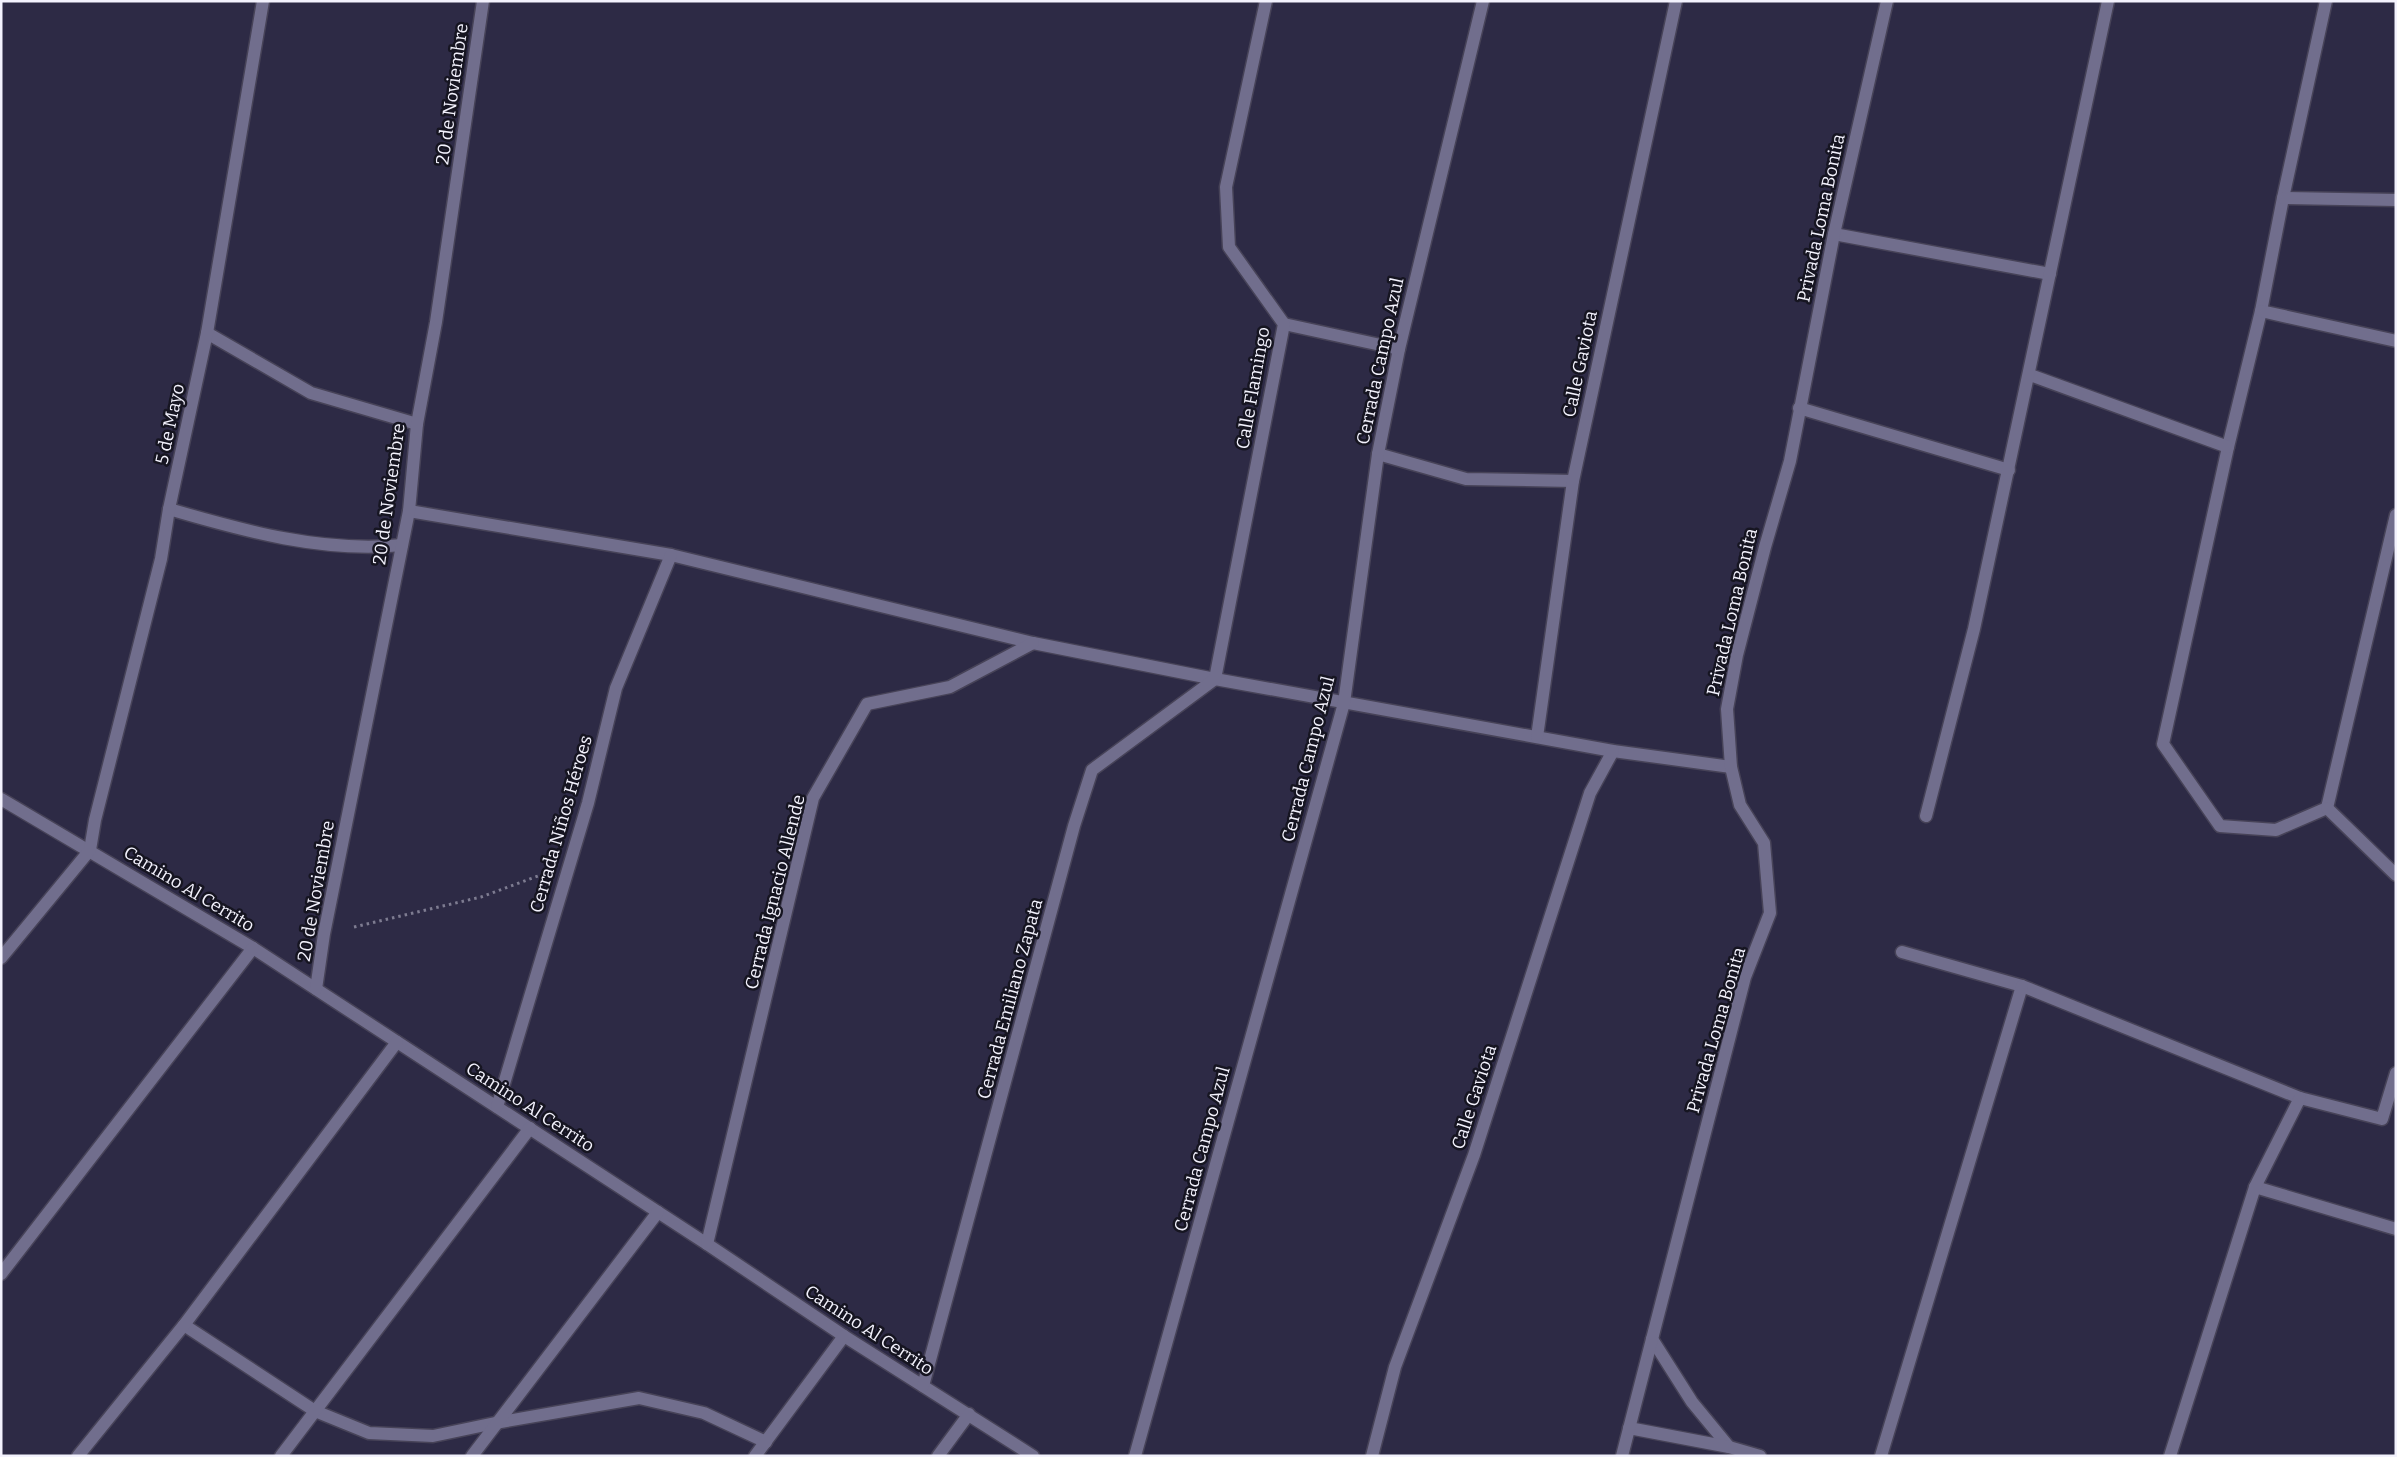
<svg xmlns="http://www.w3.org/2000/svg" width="2397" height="1457" viewBox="0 0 2397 1457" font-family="Bitter,serif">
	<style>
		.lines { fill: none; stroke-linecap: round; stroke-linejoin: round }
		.minor-casing { stroke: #474358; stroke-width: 15 }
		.path { stroke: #7e7c91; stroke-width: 3; stroke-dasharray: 2.5 4; stroke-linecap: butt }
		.minor { stroke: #716e8d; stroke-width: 12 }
		.labels { text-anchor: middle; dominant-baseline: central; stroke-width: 5; stroke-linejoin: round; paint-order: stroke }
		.street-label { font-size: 18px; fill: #f3f2fd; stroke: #161521 }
	</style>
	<rect width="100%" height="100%" fill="#2d2a45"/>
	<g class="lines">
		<defs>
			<g id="minor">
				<path d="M2326,1L2283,198L2261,311L2228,447L2163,744L2220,826L2276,830L2327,808"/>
				<path d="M2283,198L2396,200"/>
				<path d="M1834,234L2050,274"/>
				<path d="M2261,311L2396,341"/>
				<path d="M1284,324L1399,349"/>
				<path d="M207,333L311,393L417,424"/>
				<path d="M2030,375L2228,447"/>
				<path d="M1799,408L2009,470"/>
				<path d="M1378,454L1466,479L1573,481"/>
				<path d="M169,509C244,531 323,553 402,545"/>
				<path d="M409,511L671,555L1033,643L1215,679L1613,751L1731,767"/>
				<path d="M1537,737L1573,481L1676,1"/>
				<path d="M1,799L253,948L707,1244L844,1336L1033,1456"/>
				<path d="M2327,808L2396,515"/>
				<path d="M2327,808L2396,875"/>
				<path d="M1926,816L1974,629L2108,1"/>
				<path d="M1902,952L2022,986L2300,1098L2382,1119L2396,1073"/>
				<path d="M1,958L90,850L95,820L161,559L169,509L207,333L263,1"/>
				<path d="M316,989L324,934L409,511L417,424L436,322L483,1"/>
				<path d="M497,1107L588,803L616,688L671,555"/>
				<path d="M2255,1187L2396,1229"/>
				<path d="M707,1244L813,798L867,704L950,687L1033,643"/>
				<path d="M1,1274L253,948"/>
				<path d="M184,1325L315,1411L369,1433L433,1436L495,1423L639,1398L704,1413L766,1442"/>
				<path d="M1652,1339L1692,1402L1729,1447"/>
				<path d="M923,1386L1074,826L1092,770L1215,679L1284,324L1229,247L1226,187L1266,1"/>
				<path d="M1629,1428L1729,1447L1760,1456"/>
				<path d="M78,1456L184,1325L397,1042"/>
				<path d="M281,1456L530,1128"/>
				<path d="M472,1456L658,1212"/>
				<path d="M755,1456L844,1336"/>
				<path d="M938,1456L969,1414"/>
				<path d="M1135,1456L1344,703L1378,454L1399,349L1483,1"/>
				<path d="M1372,1456L1395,1367L1474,1155L1590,793L1613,751"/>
				<path d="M1622,1456L1745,977L1770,913L1764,843L1740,805L1731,767L1727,709L1737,655L1765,547L1790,461L1834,234L1887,1"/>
				<path d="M1881,1456L2022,986"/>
				<path d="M2170,1456L2255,1187L2300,1098"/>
			</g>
		</defs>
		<use href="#minor" class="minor-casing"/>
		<path class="path" d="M354,927L481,897L538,876"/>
		<use href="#minor" class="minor"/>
	</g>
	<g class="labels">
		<g class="street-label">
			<text transform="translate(452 94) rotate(-82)">20 de Noviembre</text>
			<text transform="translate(1821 218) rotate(-78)">Privada Loma Bonita</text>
			<text transform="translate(1380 361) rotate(-78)">Cerrada Campo Azul</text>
			<text transform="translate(1580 364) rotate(-78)">Calle Gaviota</text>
			<text transform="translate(1253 388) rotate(-80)">Calle Flamingo</text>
			<text transform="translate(170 424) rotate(-78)">5 de Mayo</text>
			<text transform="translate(389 494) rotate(-82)">20 de Noviembre</text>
			<text transform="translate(1732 612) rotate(-77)">Privada Loma Bonita</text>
			<text transform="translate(1308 759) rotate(-76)">Cerrada Campo Azul</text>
			<text transform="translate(561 824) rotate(-74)">Cerrada Niños Héroes</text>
			<text transform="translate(189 889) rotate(31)">Camino Al Cerrito</text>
			<text transform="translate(316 891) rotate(-80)">20 de Noviembre</text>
			<text transform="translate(775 892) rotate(-76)">Cerrada Ignacio Allende</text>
			<text transform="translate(1010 999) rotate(-75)">Cerrada Emiliano Zapata</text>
			<text transform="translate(1716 1030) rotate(-74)">Privada Loma Bonita</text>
			<text transform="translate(1474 1097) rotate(-72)">Calle Gaviota</text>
			<text transform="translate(530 1107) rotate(33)">Camino Al Cerrito</text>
			<text transform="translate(1202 1149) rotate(-75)">Cerrada Campo Azul</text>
			<text transform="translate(869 1330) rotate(33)">Camino Al Cerrito</text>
		</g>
	</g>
	<rect width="2397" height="1457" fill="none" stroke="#f3f2fd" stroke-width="5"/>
</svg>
